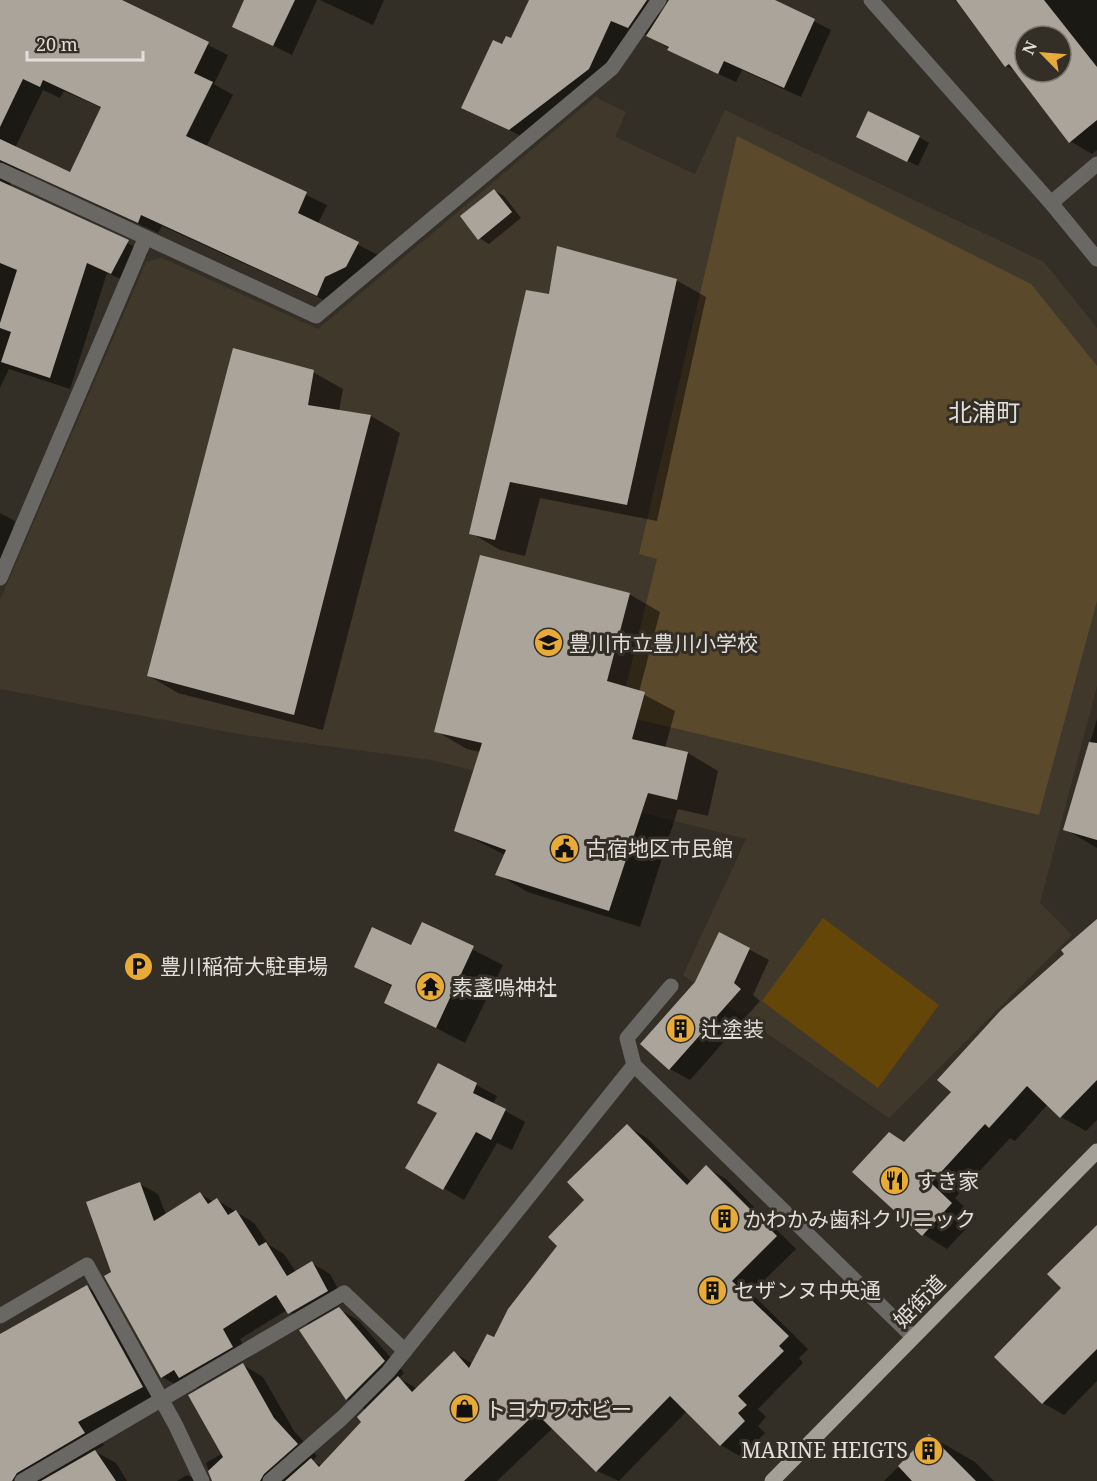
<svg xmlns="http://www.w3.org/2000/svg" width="1097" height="1481" viewBox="0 0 1097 1481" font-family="'Noto Serif','Noto Sans JP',serif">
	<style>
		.built { fill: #41382c }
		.green { fill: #5b492b }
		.water { fill: #644608 }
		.shadow { fill: #0007; fill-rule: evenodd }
		.building { fill: #aba49a; fill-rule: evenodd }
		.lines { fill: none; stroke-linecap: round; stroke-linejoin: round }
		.minor { stroke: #6a6864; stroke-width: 15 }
		.primary { stroke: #a49f97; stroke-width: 15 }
		.labels { text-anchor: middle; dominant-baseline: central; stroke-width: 6; stroke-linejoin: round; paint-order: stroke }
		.poi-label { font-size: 21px; fill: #e2ded9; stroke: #342f26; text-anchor: start }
		.street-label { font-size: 21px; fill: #e2ded9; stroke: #342f26 }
		.quarter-label { font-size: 24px; fill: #e2ded9; stroke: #342f26 }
	</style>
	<rect width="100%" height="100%" fill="#342f26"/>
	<path class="built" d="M595,97L626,112L615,137L695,174L725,110L1044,262L1097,328V686L1040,903L1072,935L889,1118L683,975L746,839L432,760L244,735L0,689V600L146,262L162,258L318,329Z"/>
	<path class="green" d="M737,136L1031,284L1097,366V601L1039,815L619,715L657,559L639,554Z"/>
	<path class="water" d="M823,918L939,1005L878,1088L762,1001Z"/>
	<g class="shadow">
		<path d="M0,0H118L228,55L214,84L233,95L206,147L327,205L318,224L378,255L337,306L162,226L158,233L26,172L14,173L10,184L13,189L148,253L132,284L107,273L70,389L9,369L0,388ZM43,90L60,98L64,91L102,108L71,174L15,148Z"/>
		<path d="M246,0H317L292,55L234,26Z"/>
		<path d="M320,0H384L373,25Z"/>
		<path d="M530,0H649L646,6L662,15L694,0H771L831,30L801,97L742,70L736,82L686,59L647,35L629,29L606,79L527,139L463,107L502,46L512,40Z"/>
		<path d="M954,0H1097V150L1092,154L1070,141L1017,72L1006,66L961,4ZM1025,36H1061V72H1025Z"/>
		<path d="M919,137L929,143L918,166L867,142Z"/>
		<path d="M494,190L504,196L521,218L489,244L479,238Z"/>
		<path d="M676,280L706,297L657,521L540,498L525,556L500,550L471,533L550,296Z"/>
		<path d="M313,372L343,389L339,411L371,416L400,433L323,730L178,693L149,676Z"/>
		<path d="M0,513L15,521L0,571Z"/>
		<path d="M629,594L660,612L639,692L675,711L665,748L688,753L718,771L708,816L678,809L640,927L528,892L497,874L505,855L456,830L480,752L467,749L436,731Z"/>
		<path d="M1097,719V848L1065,829Z"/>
		<path d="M422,924L503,965L465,1043L386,1002L393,987L356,967L411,947Z"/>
		<path d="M1097,925V1120L1086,1131L1061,1117L1048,1104L1015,1141L1010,1138L955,1198L976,1218L947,1249L923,1234L906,1143Z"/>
		<path d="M720,934L769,960L753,995L760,1001L690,1080L670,1069L642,1044L696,983Z"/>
		<path d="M438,1065L497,1096L493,1104L525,1122L512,1150L497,1143L464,1200L407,1167L438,1113Z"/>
		<path d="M627,1126L647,1138L691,1182L706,1167L726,1179L796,1249L751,1293L808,1349L799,1358L803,1363L758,1409L766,1417L758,1426L765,1433L741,1457L721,1445L687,1411L619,1481L597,1471L553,1428L497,1481H212L206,1463L223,1453L243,1365L263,1377L294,1431L317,1456L312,1461L322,1466L363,1422L366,1410L347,1399L301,1331L339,1309L359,1321L404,1373L399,1378L417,1389L454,1353L473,1364L495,1339L559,1246Z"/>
		<path d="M140,1184L158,1194L166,1215L200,1194L214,1202L217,1200L254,1223L269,1245L284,1254L296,1272L312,1263L330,1274L345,1302L308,1324L287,1310L240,1339L250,1357L198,1388L189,1382L180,1387L162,1377L113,1273Z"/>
		<path d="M1097,1227V1381L1064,1415L1043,1403L996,1357L1063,1288Z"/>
		<path d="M87,1287L107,1299L163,1399L97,1434L104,1445L94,1451L116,1463L127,1481H5L0,1472V1335Z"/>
		<path d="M930,1436L975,1462L994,1481H884Z"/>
		<path d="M187,1475L198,1481H177Z"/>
	</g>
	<g class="building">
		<path d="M0,0H122L209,42L194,73L213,82L186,136L307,192L298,213L359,242L346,267L325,277L317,296L141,215L138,223L0,160V139L70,172L101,107L43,80L40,87L23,79L0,127Z"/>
		<path d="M244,0H295L273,46L232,27Z"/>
		<path d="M529,0H647L628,28L611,21L589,69L509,130L461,108L493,40L502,44L506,36L511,38Z"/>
		<path d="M669,0H775L815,19L784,88L724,61L718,74L667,50L669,47L646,36Z"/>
		<path d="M956,0H1044L1097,67V120L1069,143L1009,64L1005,67ZM1025,36H1061V72H1025Z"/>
		<path d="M868,111L920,136L907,162L856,137Z"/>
		<path d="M0,181L129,240L111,274L87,263L50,378L1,362L11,332L0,328V323L17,270L0,263Z"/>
		<path d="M494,189L512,212L478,240L460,216Z"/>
		<path d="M557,246L677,279L627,505L510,482L495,540L469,534L526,290L549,294Z"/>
		<path d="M233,348L314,370L308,405L371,415L294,715L147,676Z"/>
		<path d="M480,555L630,593L607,681L645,692L632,739L688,752L677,800L648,793L609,911L495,875L506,850L454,831L482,743L434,732Z"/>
		<path d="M1089,742L1097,743V840L1063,830Z"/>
		<path d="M1097,919V1080L1060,1118L1027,1086L989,1128L985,1124L931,1183L952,1203L922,1236L852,1172L889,1132L904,1142L951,1092L937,1080L1001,1010L1064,954L1061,950Z"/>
		<path d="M422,922L474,946L436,1028L384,1003L392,985L354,967L372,927L411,945Z"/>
		<path d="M719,932L750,948L734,983L741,989L669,1070L640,1044L695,982Z"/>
		<path d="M438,1063L477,1083L473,1093L506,1109L491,1140L476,1132L443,1190L405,1168L437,1113L417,1103Z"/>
		<path d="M627,1124L687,1185L706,1165L777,1236L732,1281L789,1336L779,1346L784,1351L738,1396L747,1405L738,1413L745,1421L720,1446L670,1396L596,1472L536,1413L464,1481H285L311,1458L319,1467L361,1422L357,1417L398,1376L412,1392L454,1351L469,1368L487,1334L494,1337L508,1309L557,1246L548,1237L584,1200L567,1182Z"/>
		<path d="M140,1182L154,1221L200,1192L208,1204L217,1198L228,1215L236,1210L259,1246L266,1242L287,1276L312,1261L328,1291L288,1314L276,1295L223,1329L233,1347L179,1378L174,1370L161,1378L104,1276L111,1272L86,1202Z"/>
		<path d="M1097,1225V1349L1042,1404L994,1357L1061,1288L1047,1274Z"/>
		<path d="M87,1285L143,1387L78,1422L85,1433L17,1473L12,1481H0V1334Z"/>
		<path d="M339,1307L385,1361L346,1400L299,1330Z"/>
		<path d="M243,1363L274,1418L298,1444L264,1474L260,1481H212L208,1471L223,1457L188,1395Z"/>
		<path d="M929,1434L976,1481H912L898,1466Z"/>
		<path d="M95,1450L116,1481H41Z"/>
	</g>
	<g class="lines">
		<g class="minor">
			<path d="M871,0L1051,203L1097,259"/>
			<path d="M0,170L316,316L612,68L659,0"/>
			<path d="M1051,203L1097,164"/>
			<path d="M0,578L145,239"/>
			<path d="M671,986L627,1038L634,1065L913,1337"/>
			<path d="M0,1316L87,1265L175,1424L202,1481"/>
			<path d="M22,1481L344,1293L405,1351"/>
			<path d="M270,1481L342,1418L388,1372L634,1065"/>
		</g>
		<path class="primary" d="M772,1481L1097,1151"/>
	</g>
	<defs>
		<symbol id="school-disc" viewBox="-11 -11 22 22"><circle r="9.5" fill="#e9ab38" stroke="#342f26"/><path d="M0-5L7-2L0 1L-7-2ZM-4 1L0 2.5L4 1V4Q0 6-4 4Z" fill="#111"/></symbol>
		<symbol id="civic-disc" viewBox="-11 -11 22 22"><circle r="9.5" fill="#e9ab38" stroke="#342f26"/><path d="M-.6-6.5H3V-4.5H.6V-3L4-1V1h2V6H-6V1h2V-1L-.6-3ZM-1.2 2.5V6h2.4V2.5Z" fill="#111"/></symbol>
		<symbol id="parking-disc" viewBox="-11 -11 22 22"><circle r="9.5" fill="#e9ab38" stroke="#342f26"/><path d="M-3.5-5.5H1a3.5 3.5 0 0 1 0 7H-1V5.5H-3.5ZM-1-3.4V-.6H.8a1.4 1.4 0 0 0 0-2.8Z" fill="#111"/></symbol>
		<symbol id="temple-disc" viewBox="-11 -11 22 22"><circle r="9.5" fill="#e9ab38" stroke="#342f26"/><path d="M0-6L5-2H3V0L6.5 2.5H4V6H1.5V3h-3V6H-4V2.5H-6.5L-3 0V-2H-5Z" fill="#111"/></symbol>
		<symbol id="building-disc" viewBox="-11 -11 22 22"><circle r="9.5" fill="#e9ab38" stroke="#342f26"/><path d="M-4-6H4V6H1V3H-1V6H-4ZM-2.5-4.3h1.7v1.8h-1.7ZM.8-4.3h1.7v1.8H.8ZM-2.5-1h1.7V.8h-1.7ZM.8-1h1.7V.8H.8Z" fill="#111"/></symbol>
		<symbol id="restaurant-disc" viewBox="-11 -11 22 22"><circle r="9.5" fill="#e9ab38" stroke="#342f26"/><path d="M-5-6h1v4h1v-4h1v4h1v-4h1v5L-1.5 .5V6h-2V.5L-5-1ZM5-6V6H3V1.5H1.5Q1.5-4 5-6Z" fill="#111"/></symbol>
		<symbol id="shop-disc" viewBox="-11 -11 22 22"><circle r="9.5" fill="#e9ab38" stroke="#342f26"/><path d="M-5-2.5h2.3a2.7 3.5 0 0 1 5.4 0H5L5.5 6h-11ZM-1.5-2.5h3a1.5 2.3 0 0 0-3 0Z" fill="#111"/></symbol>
	</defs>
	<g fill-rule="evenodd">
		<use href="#school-disc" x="532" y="626" width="33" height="33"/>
		<use href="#civic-disc" x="548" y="832" width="33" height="33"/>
		<use href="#parking-disc" x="122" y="950" width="33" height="33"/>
		<use href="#temple-disc" x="414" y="970" width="33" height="33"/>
		<use href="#building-disc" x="664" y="1012" width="33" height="33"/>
		<use href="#restaurant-disc" x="878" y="1164" width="33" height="33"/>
		<use href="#building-disc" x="708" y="1202" width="33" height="33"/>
		<use href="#building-disc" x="696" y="1274" width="33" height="33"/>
		<use href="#shop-disc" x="448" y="1392" width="33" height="33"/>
		<use href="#building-disc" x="912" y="1434" width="33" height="33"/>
	</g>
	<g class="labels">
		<g class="poi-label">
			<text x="569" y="643">豊川市立豊川小学校</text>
			<text x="586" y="848">古宿地区市民館</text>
			<text x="160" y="966">豊川稲荷大駐車場</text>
			<text x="452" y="987">素盞嗚神社</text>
			<text x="701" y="1029">辻塗装</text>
			<text x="916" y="1181">すき家</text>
			<text x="745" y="1219">かわかみ歯科クリニック</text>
			<text x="734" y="1290">セザンヌ中央通</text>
			<text x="485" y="1409">トヨカワホビー</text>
			<text x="908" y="1450" text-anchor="end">MARINE HEIGTS</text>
		</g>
		<g class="street-label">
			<text transform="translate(919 1301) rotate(-46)">姫街道</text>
		</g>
		<g class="quarter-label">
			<text x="984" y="411">北浦町</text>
		</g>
	</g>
	<g transform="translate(1043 54) rotate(295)"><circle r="28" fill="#342f26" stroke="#7a756e" stroke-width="1.5"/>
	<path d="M0-4.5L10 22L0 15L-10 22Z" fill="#e9ab38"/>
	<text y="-9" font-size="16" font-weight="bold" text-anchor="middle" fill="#e2ded9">N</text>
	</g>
	<path d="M27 51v9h116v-9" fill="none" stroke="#e2ded9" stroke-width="3"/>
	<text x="36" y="51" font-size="18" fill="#e2ded9" stroke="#342f26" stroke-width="4.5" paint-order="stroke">20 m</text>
</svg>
